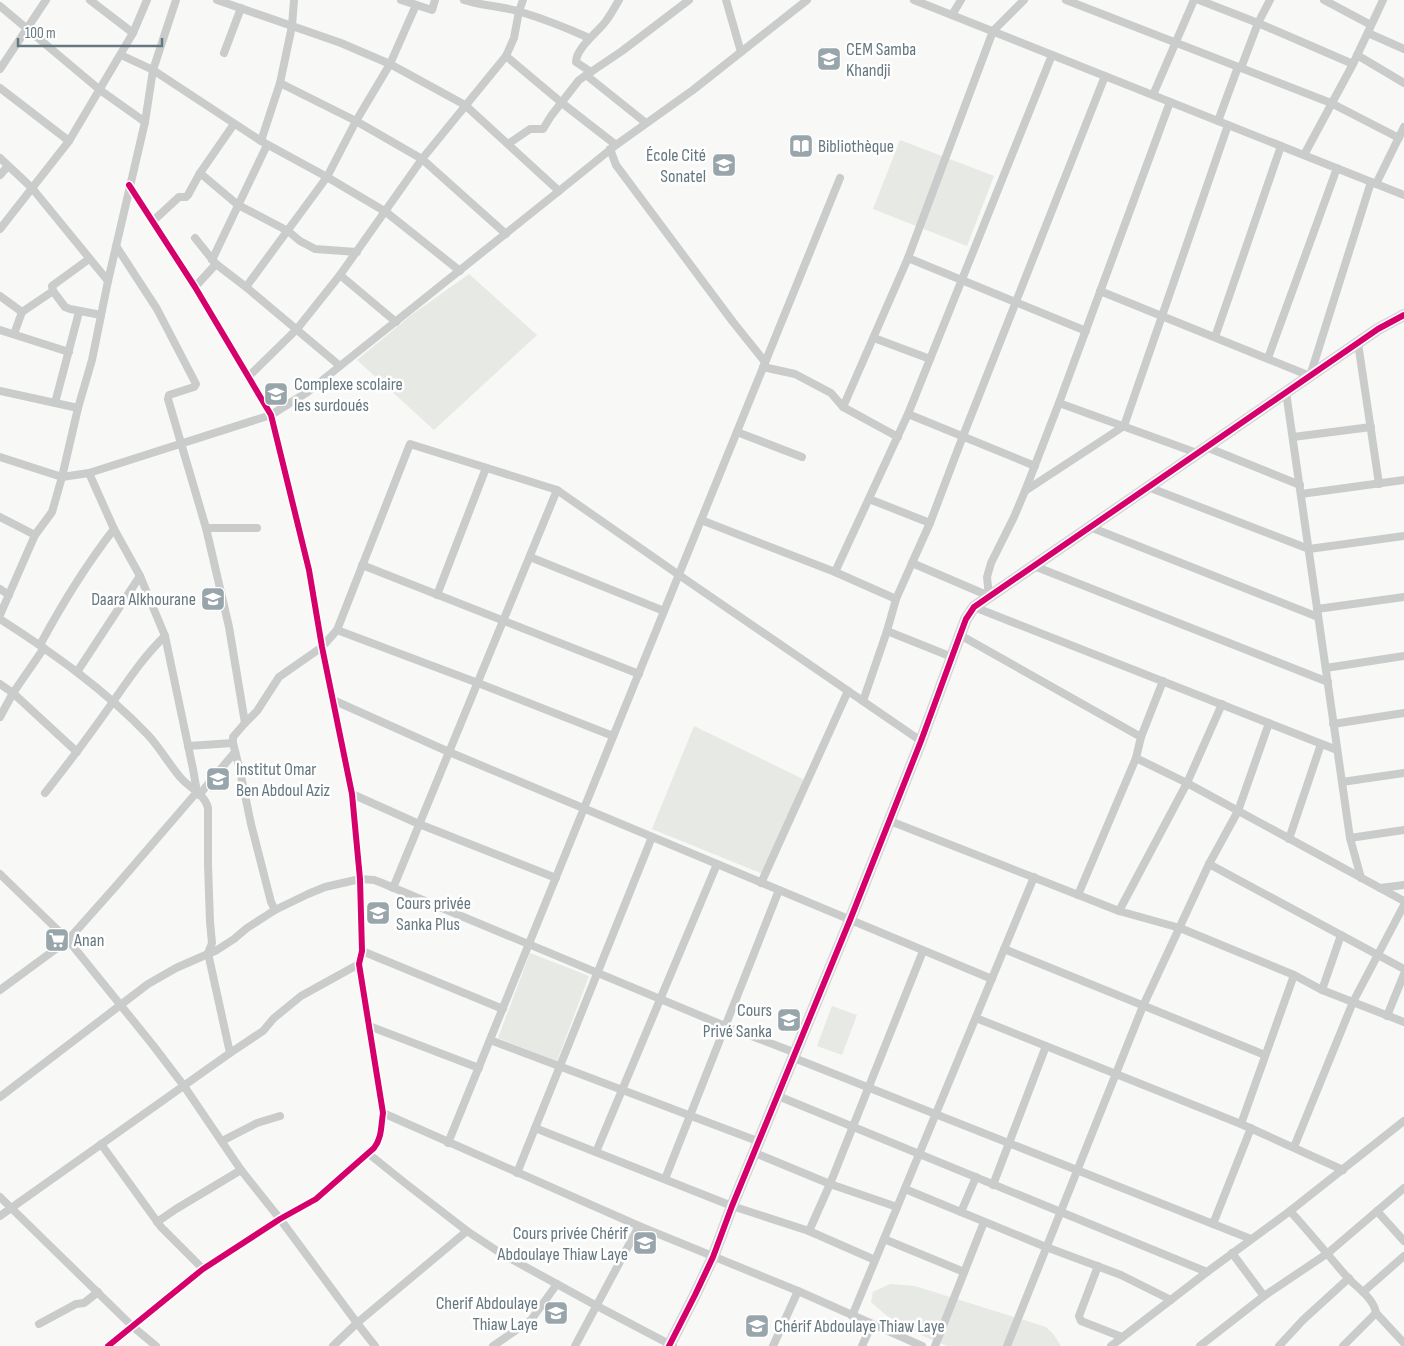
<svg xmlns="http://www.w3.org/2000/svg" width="1404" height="1346" viewBox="0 0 1404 1346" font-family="'Sofia Sans Condensed',sans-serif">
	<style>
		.green { fill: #e7e9e5 }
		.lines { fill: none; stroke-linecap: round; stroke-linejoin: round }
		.secondary-casing { stroke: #d3d5d5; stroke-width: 12 }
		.street { stroke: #cacccc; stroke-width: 8 }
		.secondary { stroke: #dfe0e0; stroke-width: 10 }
		.cycleway-casing { stroke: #fff; stroke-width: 9 }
		.cycleway { stroke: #d6006c; stroke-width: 6 }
		.labels { text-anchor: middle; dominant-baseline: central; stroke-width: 5; stroke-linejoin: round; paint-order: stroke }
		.poi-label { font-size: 18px; fill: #657880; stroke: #fff; text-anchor: start }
	</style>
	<rect width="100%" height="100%" fill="#f8f8f7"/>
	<g class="green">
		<path d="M900,140L994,176L967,246L873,209Z"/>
		<path d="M469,274L537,335L434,430L357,360L410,316Z"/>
		<path d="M694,726L807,781L763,874L652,829Z"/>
		<path d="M530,953L589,976L557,1061L498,1038Z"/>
		<path d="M832,1006L857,1015L842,1055L817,1046Z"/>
		<path d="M890,1284L915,1286L1046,1327L1054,1335L1061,1346H947L923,1336L887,1316L871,1302L873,1292Z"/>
	</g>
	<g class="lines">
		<defs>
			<path id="secondary" d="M669,1346L695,1295L713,1257L732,1206L850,920L921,741L960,635L966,619L974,607L1378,329L1404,315"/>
		</defs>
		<use href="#secondary" class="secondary-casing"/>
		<g class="street">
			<path d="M90,0L133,33"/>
			<path d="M217,0L341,43L390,64L465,105L559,191"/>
			<path d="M401,0L432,10L435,0"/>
			<path d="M464,0C482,6 502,6 521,12C544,19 567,28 589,38"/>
			<path d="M726,0L741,52"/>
			<path d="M914,0L1404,195"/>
			<path d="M1066,0L1331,103L1399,138"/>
			<path d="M1199,0L1258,23L1353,64"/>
			<path d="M1324,0L1371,25"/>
			<path d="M0,6L100,90L145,122"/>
			<path d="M952,15L961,0"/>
			<path d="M1368,33L1404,49"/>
			<path d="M224,53L241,8"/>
			<path d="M121,55L153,70L176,0"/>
			<path d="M1357,55L1404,83"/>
			<path d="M506,56L562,103L616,145"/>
			<path d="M1241,68L1258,23L1270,0"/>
			<path d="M0,69L46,0"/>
			<path d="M591,72L576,62C576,48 598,32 606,21C611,14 615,7 619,0"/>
			<path d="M586,75L646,123"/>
			<path d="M280,83L356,121L422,159L506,234"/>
			<path d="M0,88L69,141"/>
			<path d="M1153,95L1194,0"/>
			<path d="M1218,121L1238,67"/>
			<path d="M261,141L280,83L292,26L294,0"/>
			<path d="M508,144L530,129H543L551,116L579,80L622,51L689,0"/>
			<path d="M610,149L616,165L733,322L765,362"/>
			<path d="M1304,155L1353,64L1383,0"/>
			<path d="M0,158L32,188L108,281"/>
			<path d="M200,173L238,205L288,231L300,241L315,249L357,252"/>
			<path d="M0,175L8,166"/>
			<path d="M1376,184L1404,127"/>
			<path d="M153,221L179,197H186L188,195L200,173L234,124"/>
			<path d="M0,229L69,141L133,33L147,0"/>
			<path d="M195,238L216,264L246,287L340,366"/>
			<path d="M116,246L157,309L196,384L194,387L169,395L168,399L206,528L229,627L245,723"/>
			<path d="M908,258L1086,331"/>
			<path d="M212,260L267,145"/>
			<path d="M340,275L396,322"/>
			<path d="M195,287L216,264"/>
			<path d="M246,287L327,177L356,121L390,64L416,5"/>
			<path d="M53,291L65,307L70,309L101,315"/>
			<path d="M1100,291L1310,376L1371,182"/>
			<path d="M0,296L22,312"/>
			<path d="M0,330L69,352"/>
			<path d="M14,334L22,312L53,291L52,286L89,259"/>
			<path d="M1215,337L1281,146"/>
			<path d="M874,338L930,359"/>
			<path d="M1358,343L1379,484"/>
			<path d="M1268,358L1337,168"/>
			<path d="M763,367L795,374L831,393L843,407L898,437"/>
			<path d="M248,377L297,329L340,275L422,159L506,56L514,38L519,11L523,0"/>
			<path d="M0,391L78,408L62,477L52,512L35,535L0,615"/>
			<path d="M1286,392L1350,838L1361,878"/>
			<path d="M55,403L79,312"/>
			<path d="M1059,403L1197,453"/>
			<path d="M843,407L908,258L993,31L1024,0"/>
			<path d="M78,408L92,360L108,281L145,122L153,70L261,141L327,177L386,212L460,271"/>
			<path d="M908,414L1035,466"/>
			<path d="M737,432L802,457"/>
			<path d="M1293,437L1371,427"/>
			<path d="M1206,447L1300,485"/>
			<path d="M0,457L62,477L89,473L271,415L309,391L340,366L559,191L616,145L693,90L807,0"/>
			<path d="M1148,487L1309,549L1404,536"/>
			<path d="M1025,491L1124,426L1228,125"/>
			<path d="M1301,494L1404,480"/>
			<path d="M869,499L930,523"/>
			<path d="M0,517L35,535"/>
			<path d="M701,520L835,572L896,599"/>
			<path d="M1090,527L1318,617"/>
			<path d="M206,528H257"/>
			<path d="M530,557L664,611"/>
			<path d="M912,563L930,523L963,436L1105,76"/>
			<path d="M362,565L639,674"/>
			<path d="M1034,566L1328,682"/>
			<path d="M835,572L908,414L1052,55"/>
			<path d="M0,589L9,595"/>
			<path d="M437,595L486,468"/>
			<path d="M989,596L987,577L991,563L1014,517L1025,491L1059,403L1170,102"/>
			<path d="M974,607L1337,750"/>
			<path d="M1317,609L1404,597"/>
			<path d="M0,619C53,653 104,689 148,735C160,748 169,764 180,777C189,788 205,794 208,808V865L210,922L212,943L208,953L230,1053L0,1216"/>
			<path d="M337,630L478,683L613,736"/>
			<path d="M887,631L952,657"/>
			<path d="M960,635L1141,737"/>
			<path d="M40,645C62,604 86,565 114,529L89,473"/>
			<path d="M1326,668L1404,656"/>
			<path d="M77,672L140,576"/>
			<path d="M0,684L13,693L77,752"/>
			<path d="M333,700L449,752L992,979"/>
			<path d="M863,701L887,631L896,599L912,563L989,596"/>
			<path d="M0,717L13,693L44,648"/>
			<path d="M1333,724L1404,713"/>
			<path d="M233,743L240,771L251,824L271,902L275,910"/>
			<path d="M188,746L233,743V737L245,723L257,711L279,677L322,647L337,630L410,444L557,490L679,575L921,741"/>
			<path d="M1136,758L1187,783L1404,901"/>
			<path d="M1342,782L1404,773"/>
			<path d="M45,793C67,765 89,736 110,706C127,682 143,657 165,636L140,576L114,529"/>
			<path d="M352,794L419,824L556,878"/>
			<path d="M199,795L235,752"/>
			<path d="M890,821L1119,911L1180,928L1294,975L1322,990L1404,1022"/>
			<path d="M1350,838L1404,830"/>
			<path d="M1289,839L1321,744"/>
			<path d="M1209,864L1404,969"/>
			<path d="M0,874L68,940L152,1044L184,1086L241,1170L280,1219L357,1323L375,1346"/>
			<path d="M761,883L848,691"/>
			<path d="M393,888L557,490"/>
			<path d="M1380,888L1404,885"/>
			<path d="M1078,895L1136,758L1141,737L1163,681"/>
			<path d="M1119,911L1187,783L1222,704"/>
			<path d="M1004,949L1265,1055"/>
			<path d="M362,951L503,1009"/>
			<path d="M0,990L68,940L116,886L197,792L193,769L165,636"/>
			<path d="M1322,990L1341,935"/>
			<path d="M1387,1016L1404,974"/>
			<path d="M976,1018L1241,1124L1343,1170"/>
			<path d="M369,1026L479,1068"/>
			<path d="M490,1040L760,1142"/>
			<path d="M230,1053L263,1031L274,1018L301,996L359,964"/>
			<path d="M794,1058L1251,1239"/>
			<path d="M778,1096L1207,1272"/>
			<path d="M0,1097L148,984L176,968L217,950L234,939L247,928L275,910L308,894L325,887L360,879L374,880L382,883L725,1026L796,1053"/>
			<path d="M383,1113L639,1226L798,1291L922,1346"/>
			<path d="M1241,1124L1294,975"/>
			<path d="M535,1128L732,1206L809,1231L875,1260"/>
			<path d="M222,1141L257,1123L280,1116"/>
			<path d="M448,1143L840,178"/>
			<path d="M101,1144L161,1227L203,1269"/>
			<path d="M1294,1147L1353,1002L1404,905"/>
			<path d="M596,1152L717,864"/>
			<path d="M755,1153L830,1184L897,1207"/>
			<path d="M369,1154L405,1183L467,1231L502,1254L597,1306L673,1346"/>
			<path d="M517,1173L652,837"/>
			<path d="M665,1179L779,890"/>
			<path d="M993,1185L1046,1046"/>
			<path d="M905,1189L1046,1247L1121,1275L1171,1300"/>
			<path d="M0,1197L132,1326L156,1346"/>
			<path d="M1290,1211C1310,1233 1328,1255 1347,1277C1356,1287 1374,1298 1376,1313L1404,1343"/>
			<path d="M1377,1211L1404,1241"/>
			<path d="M961,1212L976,1177"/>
			<path d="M157,1222L176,1209L241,1170"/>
			<path d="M1213,1224L1251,1128"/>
			<path d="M809,1231L830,1184L923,951"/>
			<path d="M884,1239L964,1272"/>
			<path d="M1232,1253L1264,1296"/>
			<path d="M1098,1266L1079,1316L1081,1321L1122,1337"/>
			<path d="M1363,1292L1404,1256"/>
			<path d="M852,1316L1034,877"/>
			<path d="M39,1324L76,1304L84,1303L98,1292"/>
			<path d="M108,1346L203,1269L280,1219L316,1199L374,1148C382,1138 381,1125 383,1113L359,964L362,951L360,879L352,794L322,647L309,570L271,415L195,287L129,185"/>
			<path d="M333,1346L357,1323L467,1231"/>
			<path d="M493,1346L531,1320L557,1284"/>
			<path d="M575,1346L639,1226"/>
			<path d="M773,1346L798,1291"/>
			<path d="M862,1346L872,1324"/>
			<path d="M935,1346L984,1222"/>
			<path d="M1007,1346L1143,1006L1209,864L1238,811L1269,723"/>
			<path d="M1111,1346L1207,1272L1290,1211L1404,1121"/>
			<path d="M1200,1346L1264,1296L1328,1253L1404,1188"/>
			<path d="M1279,1346L1303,1320L1349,1278"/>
			<path d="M1343,1346L1376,1313"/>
		</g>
		<use href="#secondary" class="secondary"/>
		<defs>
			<g id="cycleway">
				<path d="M108,1346L203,1269L280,1219L316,1199L374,1148C382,1138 381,1125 383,1113L359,964L362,951L360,879L352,794L322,647L309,570L271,415L195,287L129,185"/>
				<path d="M669,1346L695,1295L713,1257L732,1206L850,920L921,741L960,635L966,619L974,607L1378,329L1404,315"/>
			</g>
		</defs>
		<use href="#cycleway" class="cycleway-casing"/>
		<use href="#cycleway" class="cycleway"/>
	</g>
	<defs>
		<symbol id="school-square" viewBox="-11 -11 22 22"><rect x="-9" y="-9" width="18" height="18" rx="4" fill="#98a5aa" stroke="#fff"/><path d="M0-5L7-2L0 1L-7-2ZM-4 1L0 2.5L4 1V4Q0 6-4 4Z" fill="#fff"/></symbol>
		<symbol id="library-square" viewBox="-11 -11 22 22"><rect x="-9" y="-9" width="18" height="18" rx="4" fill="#98a5aa" stroke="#fff"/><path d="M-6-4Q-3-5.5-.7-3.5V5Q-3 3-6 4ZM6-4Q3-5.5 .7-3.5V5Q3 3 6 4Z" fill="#fff"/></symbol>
		<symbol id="supermarket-square" viewBox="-11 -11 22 22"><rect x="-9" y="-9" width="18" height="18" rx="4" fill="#98a5aa" stroke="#fff"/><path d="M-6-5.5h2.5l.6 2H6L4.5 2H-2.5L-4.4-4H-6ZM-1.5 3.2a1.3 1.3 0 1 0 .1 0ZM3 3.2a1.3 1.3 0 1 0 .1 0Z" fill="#fff"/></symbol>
	</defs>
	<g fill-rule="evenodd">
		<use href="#school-square" x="815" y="45" width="28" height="28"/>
		<use href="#library-square" x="787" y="132" width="28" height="28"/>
		<use href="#school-square" x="710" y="151" width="28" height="28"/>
		<use href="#school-square" x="262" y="380" width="28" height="28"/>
		<use href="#school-square" x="199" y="585" width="28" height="28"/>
		<use href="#school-square" x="204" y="765" width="28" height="28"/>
		<use href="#school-square" x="364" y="899" width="28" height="28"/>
		<use href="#supermarket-square" x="43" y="926" width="28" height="28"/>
		<use href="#school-square" x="775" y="1006" width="28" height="28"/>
		<use href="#school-square" x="631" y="1229" width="28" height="28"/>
		<use href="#school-square" x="542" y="1299" width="28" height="28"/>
		<use href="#school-square" x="743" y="1312" width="28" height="28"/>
	</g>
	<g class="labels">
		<g class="poi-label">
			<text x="846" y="49">CEM Samba<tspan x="846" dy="21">Khandji</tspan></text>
			<text x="818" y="146">Bibliothèque</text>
			<text x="706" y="155" text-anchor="end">École Cité<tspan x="706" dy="21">Sonatel</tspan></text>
			<text x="294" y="384">Complexe scolaire<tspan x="294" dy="21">les surdoués</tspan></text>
			<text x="196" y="599" text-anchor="end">Daara Alkhourane</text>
			<text x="236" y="769">Institut Omar<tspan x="236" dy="21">Ben Abdoul Aziz</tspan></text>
			<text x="396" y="903">Cours privée<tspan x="396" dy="21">Sanka Plus</tspan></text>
			<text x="74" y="940">Anan</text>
			<text x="772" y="1010" text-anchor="end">Cours<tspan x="772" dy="21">Privé Sanka</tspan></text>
			<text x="628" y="1233" text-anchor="end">Cours privée Chérif<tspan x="628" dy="21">Abdoulaye Thiaw Laye</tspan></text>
			<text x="538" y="1303" text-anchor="end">Cherif Abdoulaye<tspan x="538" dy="21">Thiaw Laye</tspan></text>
			<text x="774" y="1326">Chérif Abdoulaye Thiaw Laye</text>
		</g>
	</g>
	<path d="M18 38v8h144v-8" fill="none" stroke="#657880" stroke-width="2.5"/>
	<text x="25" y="38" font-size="15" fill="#657880" stroke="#ffffff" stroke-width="4" paint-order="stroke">100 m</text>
</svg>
